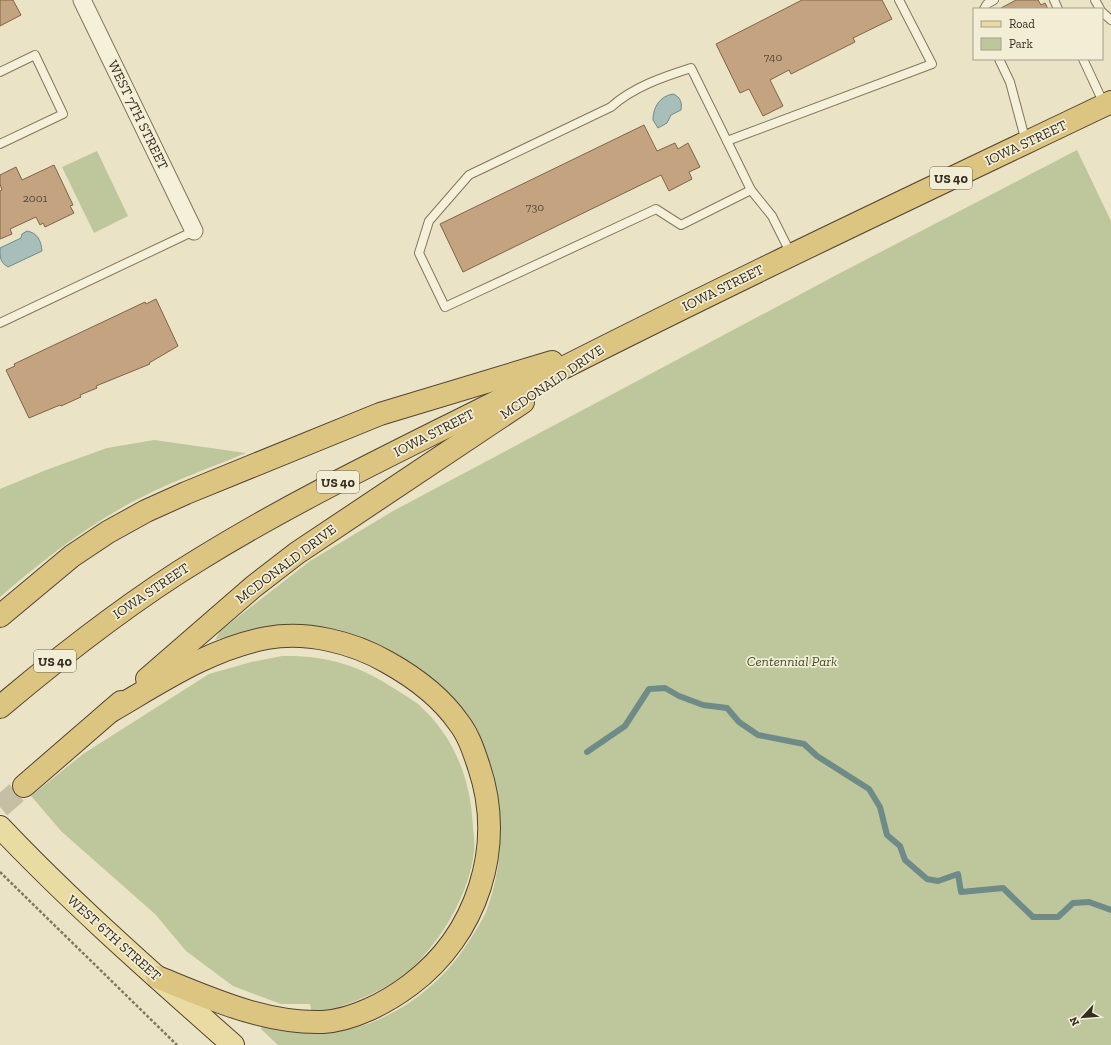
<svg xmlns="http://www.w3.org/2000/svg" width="1111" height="1045" viewBox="0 0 1111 1045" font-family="'Zilla Slab',serif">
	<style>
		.green { fill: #bdc79b }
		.water { fill: #a7beba; stroke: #6f8b88 }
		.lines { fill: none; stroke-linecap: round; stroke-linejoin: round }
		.stream { stroke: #6f8b88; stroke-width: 6 }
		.building { fill: #c4a480; stroke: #806446 }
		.trunk-tunnel { stroke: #c6bfa5; stroke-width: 22; stroke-dasharray: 22 11; stroke-linecap: butt }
		.service-casing { stroke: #83765e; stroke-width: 10 }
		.minor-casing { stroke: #83765e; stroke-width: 19 }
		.primary-casing { stroke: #524431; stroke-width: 24 }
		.trunk-casing { stroke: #524431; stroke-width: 24 }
		.path { stroke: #83765e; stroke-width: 2.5; stroke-dasharray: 3 2; stroke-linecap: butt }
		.service { stroke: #f5f0d9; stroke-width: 8 }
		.minor { stroke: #f5f0d9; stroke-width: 17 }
		.primary { stroke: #e9dba2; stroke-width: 22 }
		.trunk { stroke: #dcc481; stroke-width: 22 }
		.labels { text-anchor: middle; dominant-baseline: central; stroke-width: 3.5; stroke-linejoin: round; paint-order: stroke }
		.number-label { font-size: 12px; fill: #594b38 }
		.shield { fill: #f2edd5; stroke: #6e6756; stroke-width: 1 }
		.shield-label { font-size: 13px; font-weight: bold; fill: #352d20 }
		.street-label { font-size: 14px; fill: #352d20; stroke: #f2edd5 }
		.park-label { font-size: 14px; font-style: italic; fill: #414f29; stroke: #f2edd5 }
	</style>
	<rect width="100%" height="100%" fill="#eae3c6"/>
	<g class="green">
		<path d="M1077,150L1111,221V1045H278L261,1029L262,1026C271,1025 282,1030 292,1031C325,1035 358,1031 388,1015C422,998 451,971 471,938C476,930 482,921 486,912C503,868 505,814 491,769C488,760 481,751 477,742C470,729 464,713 455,702C396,631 301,613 215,640L220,631L310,561L393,511L844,271Z"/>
		<path d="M97,151L128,216L94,233L62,167Z"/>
		<path d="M154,440L246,453C212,467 175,480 142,497C90,523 44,559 0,597V489L46,470L107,448Z"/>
		<path d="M282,656C325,655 359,665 395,689C403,694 411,699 418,704C455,737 471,780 473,828C474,835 475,844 474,852C469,893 445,934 417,963C392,989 346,1007 312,1014L310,1004H281L233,986L186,951L155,914L62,832L31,796L83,754L209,674L251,662Z"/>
	</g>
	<g class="water">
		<path d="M673,94C681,97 682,103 681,110L671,115L667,123L658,128L653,120C653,107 660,96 673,94Z"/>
		<path d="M27,231C38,233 41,241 42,251L8,267C0,262 0,258 0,248L21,238L22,234Z"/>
	</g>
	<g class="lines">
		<path class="stream" d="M587,752L625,726L649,689L665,688L679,696L703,705L727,708L739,722L758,735L804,744L817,756L869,789L880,807L887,835L900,846L905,860L927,879L938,881L958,874L961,892L1003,888L1033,917H1058L1073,903L1089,902L1111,910"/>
	</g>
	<g class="building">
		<path d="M0,0H13L21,15L0,26Z"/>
		<path d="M802,0H882L892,19L853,38L855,42L791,74L789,70L770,80L783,106L763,116L749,89L740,93L716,44Z"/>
		<path d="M1016,0H1038L1041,5L1045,3L1048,9H1002L1001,8Z"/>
		<path d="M644,125L657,151L675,143L678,149L688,143L700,167L689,172L692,179L669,191L661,175L463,272L440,224Z"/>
		<path d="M54,165L73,205L70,206L74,213L45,227L43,223L40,225L36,217L10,229L12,234L0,239V191L2,190L0,184V175L16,167L22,180Z"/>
		<path d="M156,299L178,346L149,363L150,364L96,386L97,388L80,395L81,397L61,406L60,405L29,418L6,370L15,366L14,364L145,302L146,304Z"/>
	</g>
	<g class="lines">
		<path class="trunk-tunnel" d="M0,807L24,786"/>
		<defs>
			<g id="service">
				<path d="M1054,0L1058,9"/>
				<path d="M1095,0L1100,9"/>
				<path d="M984,9L987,4L994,0"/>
				<path d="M1102,12L1111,20"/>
				<path d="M999,59L1010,82L1026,142"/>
				<path d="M1083,59L1104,104"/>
				<path d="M0,72L35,55L63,114L0,144"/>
				<path d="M727,141L691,68C663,77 633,87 611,107L469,175L429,221L419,253L445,307L656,209L681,225L751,190"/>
				<path d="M791,254L772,216L751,190L727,141L932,64L899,0"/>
				<path d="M0,323L194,231"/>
			</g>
			<path id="minor" d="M82,0L194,231"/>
			<path id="primary" d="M0,827C73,904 153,974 233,1045"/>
			<g id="trunk">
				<path d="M0,616L72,556L108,532L146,511L186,493L380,414L552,362"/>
				<path d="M147,679L253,587L297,553L523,402"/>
				<path d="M0,707C63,654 129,602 200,559C297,499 401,450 504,398C704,295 908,199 1111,102"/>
				<path d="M111,711C161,682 209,649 267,638C307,631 352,642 387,662C414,677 441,697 459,723C469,736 474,752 479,767C506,847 477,935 410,985C386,1003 353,1020 323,1022C265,1024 209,998 157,977"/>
				<path d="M24,786L121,702"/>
			</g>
		</defs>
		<use href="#service" class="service-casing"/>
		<use href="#minor" class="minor-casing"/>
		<use href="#primary" class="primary-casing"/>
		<use href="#trunk" class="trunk-casing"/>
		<path class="path" d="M0,872L177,1045"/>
		<use href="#service" class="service"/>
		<use href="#minor" class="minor"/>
		<use href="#primary" class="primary"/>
		<use href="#trunk" class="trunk"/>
	</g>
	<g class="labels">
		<g class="number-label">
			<text x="773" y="57">740</text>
			<text x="35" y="198">2001</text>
			<text x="535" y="207">730</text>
		</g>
		<g class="shield">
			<rect x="930" y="167" width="42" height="22" rx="3"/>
			<rect x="317" y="471" width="42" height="22" rx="3"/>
			<rect x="34" y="650" width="42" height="22" rx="3"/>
		</g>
		<g class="shield-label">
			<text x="951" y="178">US 40</text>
			<text x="338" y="482">US 40</text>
			<text x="55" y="661">US 40</text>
		</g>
		<g class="street-label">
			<text transform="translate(138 115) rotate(64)">WEST 7TH STREET</text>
			<text transform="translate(1026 143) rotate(-25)">IOWA STREET</text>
			<text transform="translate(723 288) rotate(-26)">IOWA STREET</text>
			<text transform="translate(552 382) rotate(-34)">MCDONALD DRIVE</text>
			<text transform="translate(434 433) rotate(-27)">IOWA STREET</text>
			<text transform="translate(286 564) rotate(-37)">MCDONALD DRIVE</text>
			<text transform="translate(151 591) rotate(-34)">IOWA STREET</text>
			<text transform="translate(114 938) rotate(42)">WEST 6TH STREET</text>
		</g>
		<g class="park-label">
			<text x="792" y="661">Centennial Park</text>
		</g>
	</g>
	<rect x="973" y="8" width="130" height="52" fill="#f2edd5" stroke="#a6a08d"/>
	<rect x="981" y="21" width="20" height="6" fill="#e9dba2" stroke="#a6a08d"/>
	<text x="1009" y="28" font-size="12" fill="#352d20">Road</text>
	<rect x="981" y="38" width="20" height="12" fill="#bdc79b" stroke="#a6a08d"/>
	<text x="1009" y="48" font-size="12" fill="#352d20">Park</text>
	<g transform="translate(1083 1017) rotate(244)" stroke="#f2edd5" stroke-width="3" paint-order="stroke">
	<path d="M0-3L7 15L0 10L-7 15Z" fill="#352d20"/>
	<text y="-6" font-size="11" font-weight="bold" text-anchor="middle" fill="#352d20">N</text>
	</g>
</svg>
